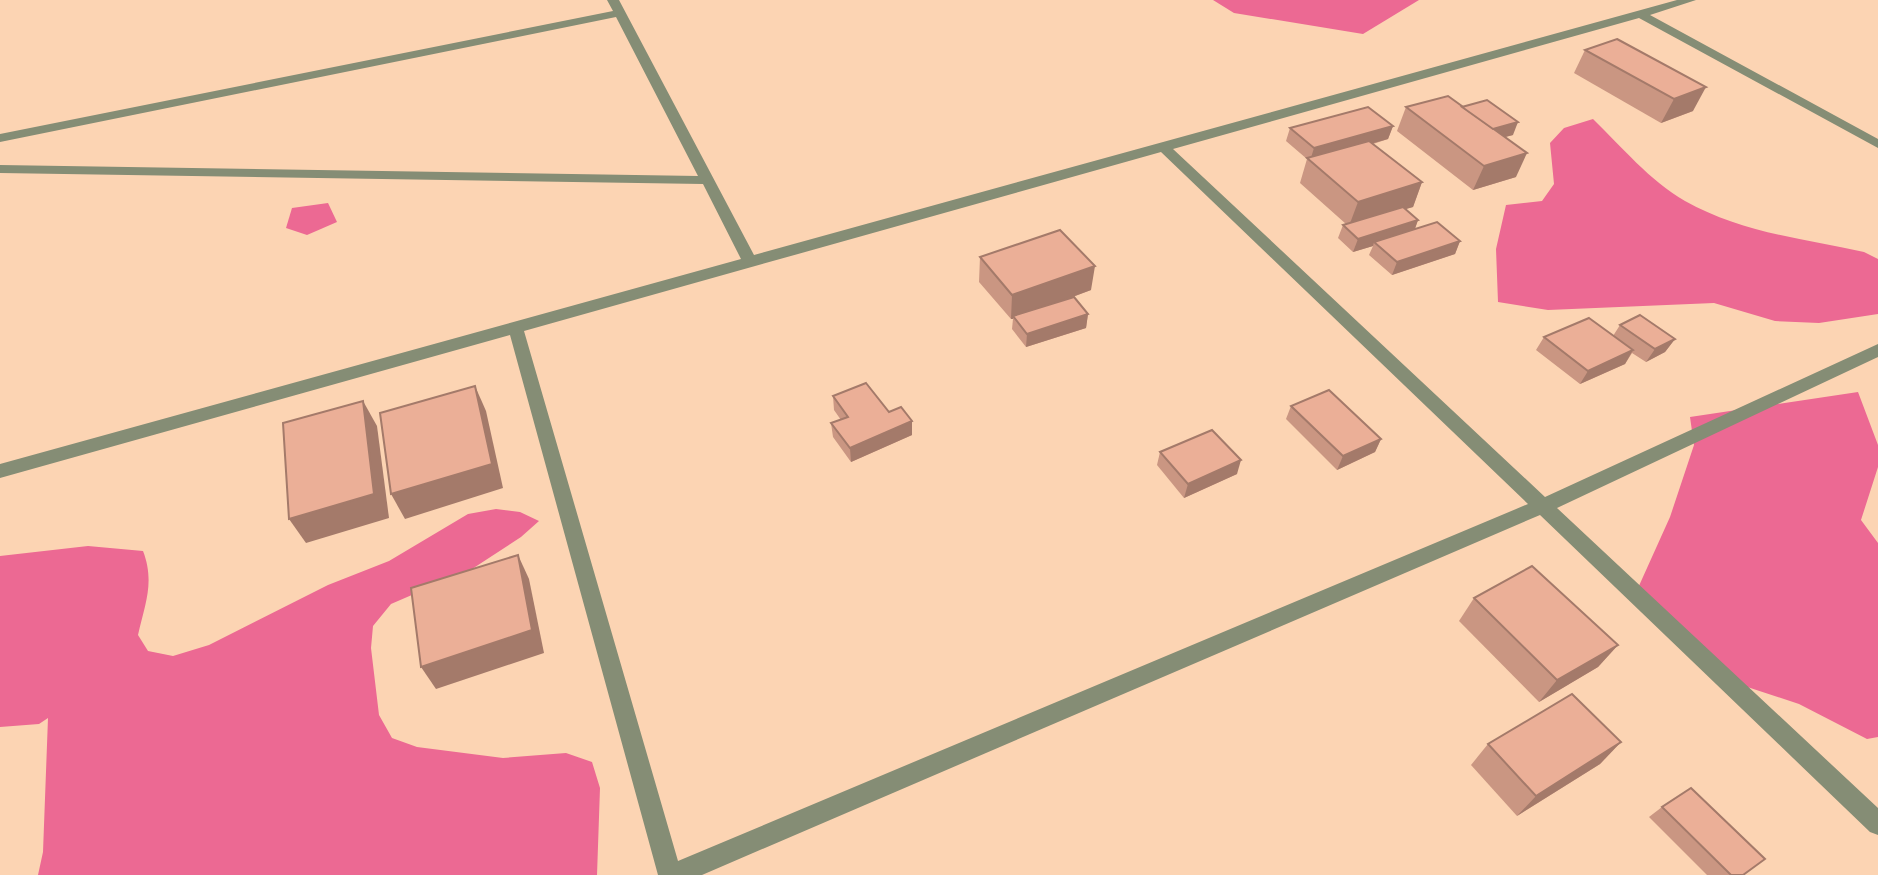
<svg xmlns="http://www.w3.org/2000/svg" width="1878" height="875" viewBox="0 0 1878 875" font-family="Signika,sans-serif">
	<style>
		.forest { fill: #ec6993 }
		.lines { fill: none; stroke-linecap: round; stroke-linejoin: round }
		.street { fill: #858d75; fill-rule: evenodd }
		.wall { fill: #ca9682 }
		.shaded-wall { fill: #a47a6a }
		.building { fill: #ebaf97; stroke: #a47a6a; stroke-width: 2 }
	</style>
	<rect width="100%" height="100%" fill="#fcd4b3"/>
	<g class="forest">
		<path d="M1213,0H1419L1363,34L1234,13Z"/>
		<path d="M1593,119C1621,146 1650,181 1685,201C1740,232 1803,239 1864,252L1878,259V314L1819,323L1775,321L1714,303L1548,310L1498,302L1496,249L1506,205L1542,201L1554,184L1550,143L1564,128Z"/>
		<path d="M328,203L337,222L307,235L286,228L292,208Z"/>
		<path d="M1858,392L1878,445V467L1861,520L1878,543V737L1867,739L1799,704L1726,680L1638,588L1670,517L1694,445L1690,417Z"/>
		<path d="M496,509L520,512L539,521L521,537L472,569L391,604L373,626L371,648L379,715L392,738L417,747L503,758L566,753L592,762L600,788L597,875H38L43,852L48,718L39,724L0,727V556L88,546L143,551C155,582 145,604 138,635L148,651L173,656L209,645L328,585L389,561L468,514Z"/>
	</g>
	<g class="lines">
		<path class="street" d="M607,0H619L754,255L1677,0H1696L1650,15L1878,139V148L1639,18L1173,149L1545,497L1878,344V357L1557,508L1878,808V835L1870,832L1540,515L702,875H658L510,335L0,478V464L741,259L703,184L0,173V165L698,176L616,17L0,142V134L613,11ZM1161,152L1528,504L678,861L524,331Z"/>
	</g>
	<g class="wall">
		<path d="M1617,39L1693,111L1661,123L1574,73L1585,50Z"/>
		<path d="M1406,107H1462L1513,135L1505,137L1516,177L1473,190L1397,131Z"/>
		<path d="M1393,126L1388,139L1373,144L1422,182L1413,207L1405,209L1418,220L1415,229L1460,241L1455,254L1392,275L1369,255L1373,246L1353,252L1338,238L1343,225L1346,224L1300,183L1307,159L1286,141L1290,128Z"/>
		<path d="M980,257L1091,290L1070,298L1088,314L1086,328L1026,347L1012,329L1013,319H1011L979,282Z"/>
		<path d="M1620,325L1675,339L1665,352L1646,362L1632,353L1625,364L1580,384L1536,350L1544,337L1613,336Z"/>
		<path d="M833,396L889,412L912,421V435L851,462L833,437L831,423L841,420L834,410Z"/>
		<path d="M1291,406L1381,439L1375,452L1337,470L1286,419Z"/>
		<path d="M1160,452L1237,474L1184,498L1157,465Z"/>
		<path d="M1474,598L1618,645L1598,667L1539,702L1459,621Z"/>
		<path d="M1621,742L1600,764L1517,816L1471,765L1488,744Z"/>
		<path d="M1662,807L1743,875H1707L1649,817Z"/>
	</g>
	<g class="shaded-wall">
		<path d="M1706,87L1693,111L1661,123L1674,99Z"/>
		<path d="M1518,122L1513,135L1482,143L1488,130Z"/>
		<path d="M1393,126L1388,139L1310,161L1314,148Z"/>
		<path d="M1527,153L1516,177L1473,190L1484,166Z"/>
		<path d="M1422,182L1413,207L1349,226L1358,202Z"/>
		<path d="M1418,220L1413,234L1374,242L1373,246L1353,252L1358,239Z"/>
		<path d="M1460,241L1455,254L1392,275L1397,262Z"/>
		<path d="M1095,266L1091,290L1015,318L1013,316V319H1011L1012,295Z"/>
		<path d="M1088,314L1086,328L1026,347L1027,334Z"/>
		<path d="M1675,339L1665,352L1646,362L1655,349Z"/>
		<path d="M1633,350L1625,364L1580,384L1588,371Z"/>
		<path d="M475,386L486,411L503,488L405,519L391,494Z"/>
		<path d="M363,401L377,426L389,518L306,543L289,519Z"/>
		<path d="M912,421V435L851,462L850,448Z"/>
		<path d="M1381,439L1375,452L1337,470L1343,456Z"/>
		<path d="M1241,460L1237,474L1184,498L1188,484Z"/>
		<path d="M518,555L529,579L544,653L436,689L421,667Z"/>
		<path d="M1618,645L1598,667L1539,702L1557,680Z"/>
		<path d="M1621,742L1600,764L1517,816L1536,796Z"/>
	</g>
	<g class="building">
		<path d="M1617,39L1706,87L1674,99L1585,50Z"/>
		<path d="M1448,96L1527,153L1484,166L1406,107Z"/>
		<path d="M1487,100L1518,122L1493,129L1462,107Z"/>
		<path d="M1368,107L1393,126L1314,148L1290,128Z"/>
		<path d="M1369,141L1422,182L1358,202L1307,158Z"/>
		<path d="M1403,207L1418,220L1358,239L1343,225Z"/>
		<path d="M1437,222L1460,241L1397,262L1374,242Z"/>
		<path d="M1060,230L1095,266L1012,295L980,257Z"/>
		<path d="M1074,297L1088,314L1027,334L1013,316Z"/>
		<path d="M1640,315L1675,339L1655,349L1620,325Z"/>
		<path d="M1589,318L1633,350L1588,371L1544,337Z"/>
		<path d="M866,383L889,412L901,407L912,421L850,448L831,423L848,417L833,396Z"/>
		<path d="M475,386L492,464L391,494L380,413Z"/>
		<path d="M1329,390L1381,439L1343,456L1291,406Z"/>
		<path d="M363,401L374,494L289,519L283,423Z"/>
		<path d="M1212,430L1241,460L1188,484L1160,452Z"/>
		<path d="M518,555L532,630L421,667L411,588Z"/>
		<path d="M1532,566L1618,645L1557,680L1474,598Z"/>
		<path d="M1572,694L1621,742L1536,796L1488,744Z"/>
		<path d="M1691,788L1765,859L1743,875H1731L1662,807Z"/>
	</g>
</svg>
